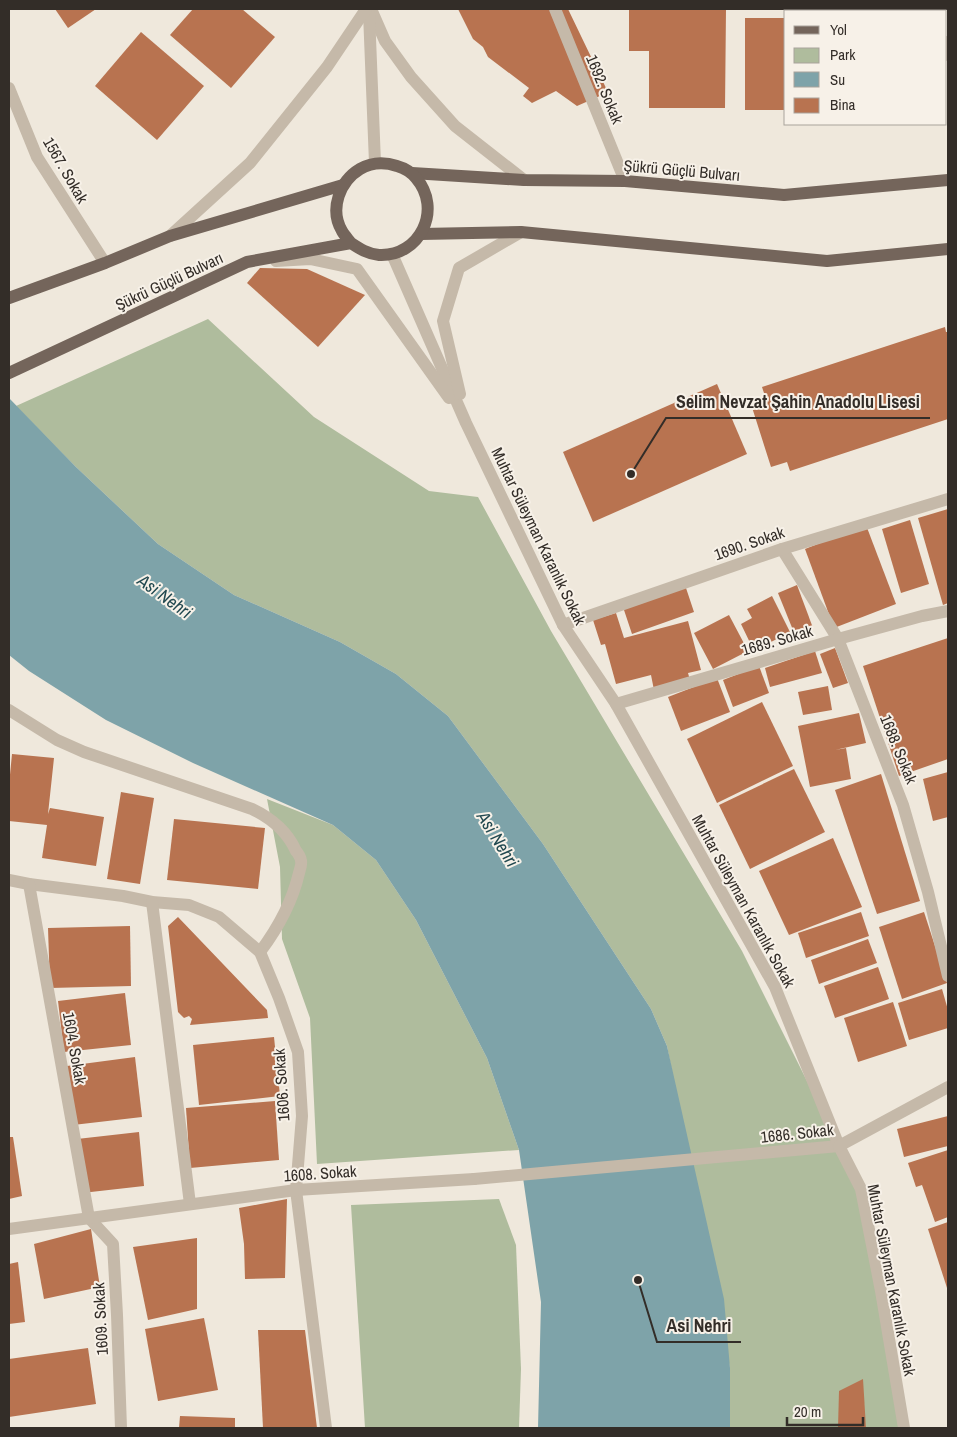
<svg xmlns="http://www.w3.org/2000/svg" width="957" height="1437" viewBox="0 0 957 1437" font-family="'Archivo Narrow',sans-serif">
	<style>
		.green { fill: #afbc9d }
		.water { fill: #7ea3a9 }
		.building { fill: #b87350 }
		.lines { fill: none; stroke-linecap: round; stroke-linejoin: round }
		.pedestrian { stroke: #c5b9a9; stroke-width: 12 }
		.minor { stroke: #c5b9a9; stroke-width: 12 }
		.primary { stroke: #74655b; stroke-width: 12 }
		.labels { text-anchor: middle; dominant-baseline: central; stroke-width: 4; stroke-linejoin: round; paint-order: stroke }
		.street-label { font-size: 16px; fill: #332d28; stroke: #f7f1e8 }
		.water-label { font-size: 18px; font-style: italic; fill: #224950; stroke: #f7f1e8 }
		.leader { fill: none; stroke: #332d28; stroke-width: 2 }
		.callout-dot { fill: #332d28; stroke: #f7f1e8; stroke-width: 2 }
		.callout-label { font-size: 18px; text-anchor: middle; font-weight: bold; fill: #332d28; stroke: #f7f1e8; stroke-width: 4; stroke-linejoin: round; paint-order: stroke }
	</style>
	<rect width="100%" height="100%" fill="#efe8dc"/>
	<g class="green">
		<path d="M208,319L314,417L429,491L478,497L551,631L742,951L861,1189L904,1428H730V1368L667,1046L651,1009L543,844L448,716L396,674L340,642L234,595L158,544L76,467L16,406Z"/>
		<path d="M267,799L333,825L376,860L416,920L487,1058L519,1150L317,1164L310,1018L282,939L280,867Z"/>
		<path d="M499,1199L516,1245L521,1369L519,1428H365L351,1205Z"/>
	</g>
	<path class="water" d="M9,398L76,467L158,544L234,595L340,642L396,674L448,716L543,844L651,1009L667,1046L724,1299L730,1368V1428H538L541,1302L519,1150L487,1058L416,920L376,860L333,825L193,763L106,720L29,671L9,655Z"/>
	<g class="building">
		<path d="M55,9H96L68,28Z"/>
		<path d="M193,9H242L275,37L231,88L170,35Z"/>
		<path d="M458,9H568L606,88L602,95L577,106L556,91L532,103L523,96L529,88L488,57L483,47L473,39Z"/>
		<path d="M629,9H726L725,108H649V51H629Z"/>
		<rect x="745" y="18" width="41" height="92"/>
		<path d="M141,32L204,86L157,140L95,86Z"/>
		<path d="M260,268L307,269L365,295L318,347L247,283Z"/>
		<path d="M945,327L946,332H948V419L790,471L787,462L771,467L750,401L765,396L762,387Z"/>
		<path d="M717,384L747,454L593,522L563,452Z"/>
		<path d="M948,509V603L943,605L918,518Z"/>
		<path d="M910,520L929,584L901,593L882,529Z"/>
		<path d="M866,525L896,604L834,628L805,549Z"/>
		<path d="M685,585L694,612L632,634L623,607Z"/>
		<path d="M797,585L813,628L795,635L778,593Z"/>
		<path d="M772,596L790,632L754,651L741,624L752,618L747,609Z"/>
		<path d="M616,613L624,638L688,621L701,670L688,673L690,680L654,690L651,675L616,684L605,644L601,645L593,620Z"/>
		<path d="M729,615L748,651L713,669L694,633Z"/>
		<path d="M948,638V759L899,776L863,666Z"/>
		<path d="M835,648L848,683L833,688L820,654Z"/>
		<path d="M815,651L822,673L770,687L765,668Z"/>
		<path d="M759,666L769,693L733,707L723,680Z"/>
		<path d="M717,678L730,712L681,731L668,697Z"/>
		<path d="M828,686L832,710L803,715L798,692Z"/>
		<path d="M762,702L793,766L717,803L687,739Z"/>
		<path d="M859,713L866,743L835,750L846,748L851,779L810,787L798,726Z"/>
		<path d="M12,754L54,758L48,814L50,808L104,817L96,866L42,858L47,825L9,821V785Z"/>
		<path d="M794,769L825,832L750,869L719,805Z"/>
		<path d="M948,772V817L933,821L923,779Z"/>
		<path d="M881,774L920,901L877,914L835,790Z"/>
		<path d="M121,792L154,798L140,884L107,879Z"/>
		<path d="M174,819L265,828L258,889L167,880Z"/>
		<path d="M833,838L862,907L789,935L759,871Z"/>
		<path d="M861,912L869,936L806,958L798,933Z"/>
		<path d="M924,912L947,983L902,999L879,927Z"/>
		<path d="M178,917L267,1010L268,1018L190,1025L192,1019L189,1016L184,1018L178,1012L168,926Z"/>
		<path d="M130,926L131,986L50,988L48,928Z"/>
		<path d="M868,939L877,963L819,984L811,960Z"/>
		<path d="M878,967L889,999L835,1018L824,986Z"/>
		<path d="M942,989L948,1010V1028L909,1040L898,1003Z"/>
		<path d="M125,993L131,1045L64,1052L58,1001Z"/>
		<path d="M893,1002L907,1046L858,1062L844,1018Z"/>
		<path d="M274,1037L280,1096L199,1105L193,1045Z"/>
		<path d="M135,1057L142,1117L73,1125L67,1066Z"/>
		<path d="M275,1101L279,1160L190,1168L186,1108Z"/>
		<path d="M948,1116V1146L904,1157L897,1129Z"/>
		<path d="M139,1132L144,1186L82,1193L77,1139Z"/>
		<path d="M9,1137H13L22,1196L9,1199Z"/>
		<path d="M948,1150V1217L935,1222L922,1185L916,1187L908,1163Z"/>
		<path d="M287,1199L285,1278L245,1279L244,1244L239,1208Z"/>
		<path d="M948,1222V1291L928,1229Z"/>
		<path d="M91,1229L100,1287L44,1299L34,1244Z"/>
		<path d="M197,1238V1309L148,1320L133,1247Z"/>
		<path d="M18,1262L25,1322L9,1324V1264Z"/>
		<path d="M204,1318L218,1390L158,1401L145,1329Z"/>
		<path d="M258,1330H305L317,1428H263Z"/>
		<path d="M88,1348L96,1404L9,1417V1359Z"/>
		<path d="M863,1379L866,1428H838L839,1391Z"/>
		<path d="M180,1416L235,1418V1428H179Z"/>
	</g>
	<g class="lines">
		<path class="pedestrian" d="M474,1179L839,1146"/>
		<g class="minor">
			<path d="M371,9L385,41L411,77L455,126L524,180"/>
			<path d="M555,9L625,181"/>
			<path d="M925,9L926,11"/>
			<path d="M369,13L375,163"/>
			<path d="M946,42L948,55"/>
			<path d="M9,88L37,157L105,263"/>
			<path d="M170,236L250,163L327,67L366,9"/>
			<path d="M392,254L466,423L563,625L616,704L775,987L839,1146L861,1189L881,1291L904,1428"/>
			<path d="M276,261L310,259L357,269L449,398"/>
			<path d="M460,394L443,321L459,268L521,232"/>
			<path d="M782,549L838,639L903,805L928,892L948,976"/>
			<path d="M563,625L782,549L948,499"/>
			<path d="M616,704L838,639L922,616L948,611"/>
			<path d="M9,710L57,740L84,752L252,809C271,818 287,831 296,851C298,853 301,858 301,861C302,864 300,869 299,873C292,903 278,928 260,952"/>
			<path d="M9,880L29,884L123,896L152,902L189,905L219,917L260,952L279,998L298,1052L302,1116L296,1190L326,1428"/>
			<path d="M29,884L89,1218L113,1244L117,1315L121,1428"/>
			<path d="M152,902L190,1204"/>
			<path d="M839,1146L948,1087"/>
			<path d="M9,1229L296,1190L474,1179"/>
		</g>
		<g class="primary">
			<path d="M412,173L524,180L625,181L784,195L948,180"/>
			<path d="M421,234L521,232L827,261L948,249"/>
			<path d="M9,298L105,263L170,236L343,185"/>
			<path d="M9,373L247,262L351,243C360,249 368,254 379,255C420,257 443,209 416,178C411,172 404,168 397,166C385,162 372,162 360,169C340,181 329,209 342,231C344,235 348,239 351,243"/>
		</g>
	</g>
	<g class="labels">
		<g class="street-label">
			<text transform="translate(605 89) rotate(68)">1692. Sokak</text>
			<text transform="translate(66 170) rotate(60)">1567. Sokak</text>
			<text transform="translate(682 170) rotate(5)">Şükrü Güçlü Bulvarı</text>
			<text transform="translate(169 281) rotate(-25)">Şükrü Güçlü Bulvarı</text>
			<text transform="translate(539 536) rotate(64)">Muhtar Süleyman Karanlık Sokak</text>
			<text transform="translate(749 543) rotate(-19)">1690. Sokak</text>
			<text transform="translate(777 640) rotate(-16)">1689. Sokak</text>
			<text transform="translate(899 749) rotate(68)">1688. Sokak</text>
			<text transform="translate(744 901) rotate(61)">Muhtar Süleyman Karanlık Sokak</text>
			<text transform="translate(75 1048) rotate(80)">1604. Sokak</text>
			<text transform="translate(281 1085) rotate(-94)">1606. Sokak</text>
			<text transform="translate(797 1133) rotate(-6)">1686. Sokak</text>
			<text transform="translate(320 1173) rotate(-4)">1608. Sokak</text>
			<text transform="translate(892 1280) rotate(79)">Muhtar Süleyman Karanlık Sokak</text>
			<text transform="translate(100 1319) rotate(-93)">1609. Sokak</text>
		</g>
		<g class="water-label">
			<text transform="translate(165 596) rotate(36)">Asi Nehri</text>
			<text transform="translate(498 839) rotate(58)">Asi Nehri</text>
		</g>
	</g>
	<path class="leader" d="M631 474L666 418H930M638 1280L657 1342H741"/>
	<g class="callout-dot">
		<circle cx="631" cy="474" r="5"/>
		<circle cx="638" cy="1280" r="5"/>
	</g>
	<g class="callout-label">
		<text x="798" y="408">Selim Nevzat Şahin Anadolu Lisesi</text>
		<text x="699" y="1332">Asi Nehri</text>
	</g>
	<rect width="957" height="1437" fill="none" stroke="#332d28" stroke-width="20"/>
	<rect x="784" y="10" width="162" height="115" fill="#f7f1e8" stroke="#a9a39b"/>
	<rect x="794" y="26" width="25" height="8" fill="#74655b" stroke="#a9a39b"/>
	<text x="830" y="35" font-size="15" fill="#332d28">Yol</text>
	<rect x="794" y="48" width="25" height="15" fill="#afbc9d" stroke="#a9a39b"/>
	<text x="830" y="60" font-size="15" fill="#332d28">Park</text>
	<rect x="794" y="72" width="25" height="15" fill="#7ea3a9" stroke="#a9a39b"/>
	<text x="830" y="85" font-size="15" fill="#332d28">Su</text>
	<rect x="794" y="98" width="25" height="15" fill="#b87350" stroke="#a9a39b"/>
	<text x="830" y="110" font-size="15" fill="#332d28">Bina</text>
	<path d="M787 1417v8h76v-8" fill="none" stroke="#332d28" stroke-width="2.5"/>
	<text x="794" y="1417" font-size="15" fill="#332d28" stroke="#f7f1e8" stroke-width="4" paint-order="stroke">20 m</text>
</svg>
